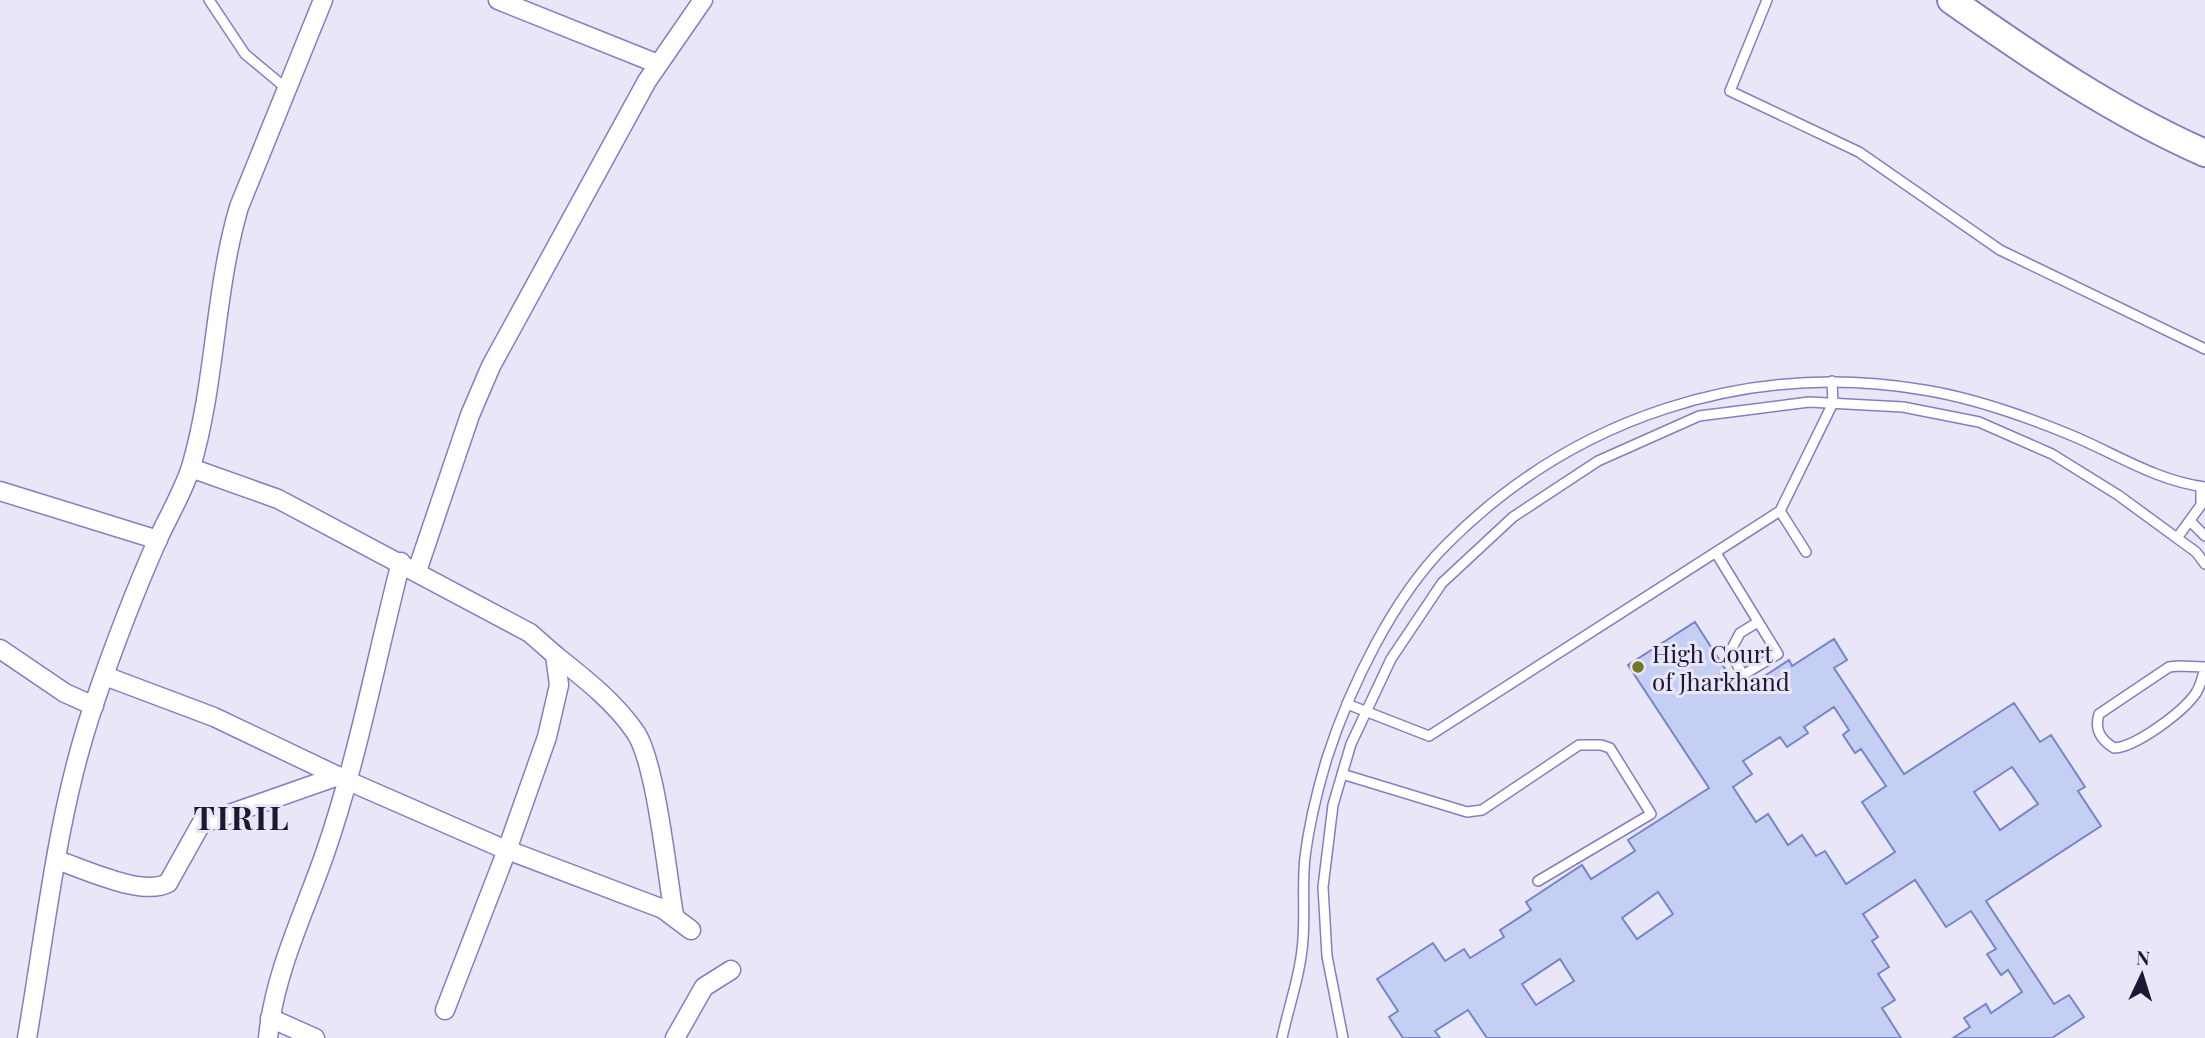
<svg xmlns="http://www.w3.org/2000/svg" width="2205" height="1038" viewBox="0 0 2205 1038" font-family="'Playfair Display',serif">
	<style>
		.building { fill: #c5cff3; stroke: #7585ca; stroke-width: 2; fill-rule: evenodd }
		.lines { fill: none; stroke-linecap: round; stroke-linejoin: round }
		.lane-casing { stroke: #8a7bc1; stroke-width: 12 }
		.street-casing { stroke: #8a7bc1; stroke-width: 21 }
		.secondary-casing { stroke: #8a7bc1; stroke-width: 30 }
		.lane { stroke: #fff; stroke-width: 9 }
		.street { stroke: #fff; stroke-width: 18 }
		.secondary { stroke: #fff; stroke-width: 26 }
		.poi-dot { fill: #737922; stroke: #e9e7f7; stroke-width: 2.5 }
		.labels { text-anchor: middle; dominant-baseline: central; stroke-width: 6; stroke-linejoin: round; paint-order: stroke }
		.poi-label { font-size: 24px; fill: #1e1733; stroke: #e9e7f7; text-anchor: start }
		.district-label { font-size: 32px; font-weight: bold; letter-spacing: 2px; fill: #1e1733; stroke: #e9e7f7 }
	</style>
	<rect width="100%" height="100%" fill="#e9e7f7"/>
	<path class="building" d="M1695,622L1740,692L1789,660L1792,666L1834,639L1847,660L1834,668L1904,774L2014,703L2040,742L2051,735L2085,787L2078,791L2101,826L1986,901L2054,1004L2069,995L2084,1017L2052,1038H1953L1970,1027L1964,1018L1986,1004L1991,1013L2022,992L2008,970L2001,975L1987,954L1996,949L1971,911L1946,927L1915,880L1863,914L1878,937L1872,941L1889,967L1878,974L1895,1000L1882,1008L1901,1038H1487L1468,1010L1435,1031L1440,1038H1403L1389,1017L1398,1011L1377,979L1433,943L1445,961L1464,949L1470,958L1504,937L1500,930L1531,910L1526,902L1582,865L1591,879L1635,851L1628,840L1709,788L1628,665ZM1834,707L1849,730L1843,735L1855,753L1861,749L1886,786L1862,802L1895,852L1846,884L1825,851L1816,856L1802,835L1788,845L1768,814L1756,822L1733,787L1752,774L1743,761L1780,737L1787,747L1808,733L1804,727ZM2012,767L2038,804L2000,830L1974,792ZM1658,892L1673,914L1637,939L1622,918ZM1560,959L1574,981L1536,1005L1522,984Z"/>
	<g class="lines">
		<defs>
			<g id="lane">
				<path d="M209,0L245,54L287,89"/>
				<path d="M1767,0L1730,91L1859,152L2000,250L2205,349"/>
				<path d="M1780,511L1806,552"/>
				<path d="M2191,522L2205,536"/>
				<path d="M2177,538L2201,505V487"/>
				<path d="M1716,553L1778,654L1743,675L1730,652L1740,633L1758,622"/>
				<path d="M2178,666L2205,667C2203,676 2201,685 2196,693C2183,712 2136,747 2114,748C2101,740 2094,730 2099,714L2169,667Z"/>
				<path d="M1347,704L1429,736L1780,511L1833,403L1832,381"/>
				<path d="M1342,774L1467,812L1482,810L1579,745H1601L1610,748L1651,814L1538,881"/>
				<path d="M1282,1038C1289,1005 1301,973 1303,939C1305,912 1302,884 1305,857C1309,825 1318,788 1327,758C1350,687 1393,598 1446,545C1572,418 1746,360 1924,390C1974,398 2025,416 2073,436C2116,454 2157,481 2205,487"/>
				<path d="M1343,1038L1327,956L1323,887L1333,805L1351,744L1391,659L1442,583L1513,517L1598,461L1699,416L1809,402L1903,407L1979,422L2052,454L2118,495L2196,552L2205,564"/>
			</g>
			<g id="street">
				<path d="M498,0L658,64"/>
				<path d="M191,468L278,499L530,633L555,655L559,685L547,737L507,850L445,1010"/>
				<path d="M0,491L158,540"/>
				<path d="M417,571L470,415L491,366L647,81L703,0"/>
				<path d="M0,649L65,693L94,706"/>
				<path d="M555,655C584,678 615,702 636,733C656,764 667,874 674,915"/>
				<path d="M105,676L214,717L346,780L497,846L663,909L691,930"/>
				<path d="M57,860C84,869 142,897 168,883L201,824L338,776"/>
				<path d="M270,1018L315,1038"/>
				<path d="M27,1038C46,928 57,813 93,707C112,651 134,593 158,539C169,515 183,492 191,467C216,382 214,292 239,207L323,0"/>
				<path d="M268,1038C274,974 303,916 324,856C357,762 376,659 401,562"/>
				<path d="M675,1038L704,987L731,970"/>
			</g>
			<path id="secondary" d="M1951,0C2032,57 2114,113 2205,153"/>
		</defs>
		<use href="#lane" class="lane-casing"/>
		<use href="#street" class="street-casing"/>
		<use href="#secondary" class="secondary-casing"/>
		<use href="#lane" class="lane"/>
		<use href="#street" class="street"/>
		<use href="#secondary" class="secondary"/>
	</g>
	<circle class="poi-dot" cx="1638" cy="667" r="7"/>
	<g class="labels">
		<g class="poi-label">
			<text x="1652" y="653">High Court<tspan x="1652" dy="28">of Jharkhand</tspan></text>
		</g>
		<g class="district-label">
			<text x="242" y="816">TIRIL</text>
		</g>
	</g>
	<g transform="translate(2142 975) rotate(4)" stroke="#e9e7f7" stroke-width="5" paint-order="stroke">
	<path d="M0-5L12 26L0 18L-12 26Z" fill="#1e1733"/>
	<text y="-10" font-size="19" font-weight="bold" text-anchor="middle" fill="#1e1733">N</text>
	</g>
</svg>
